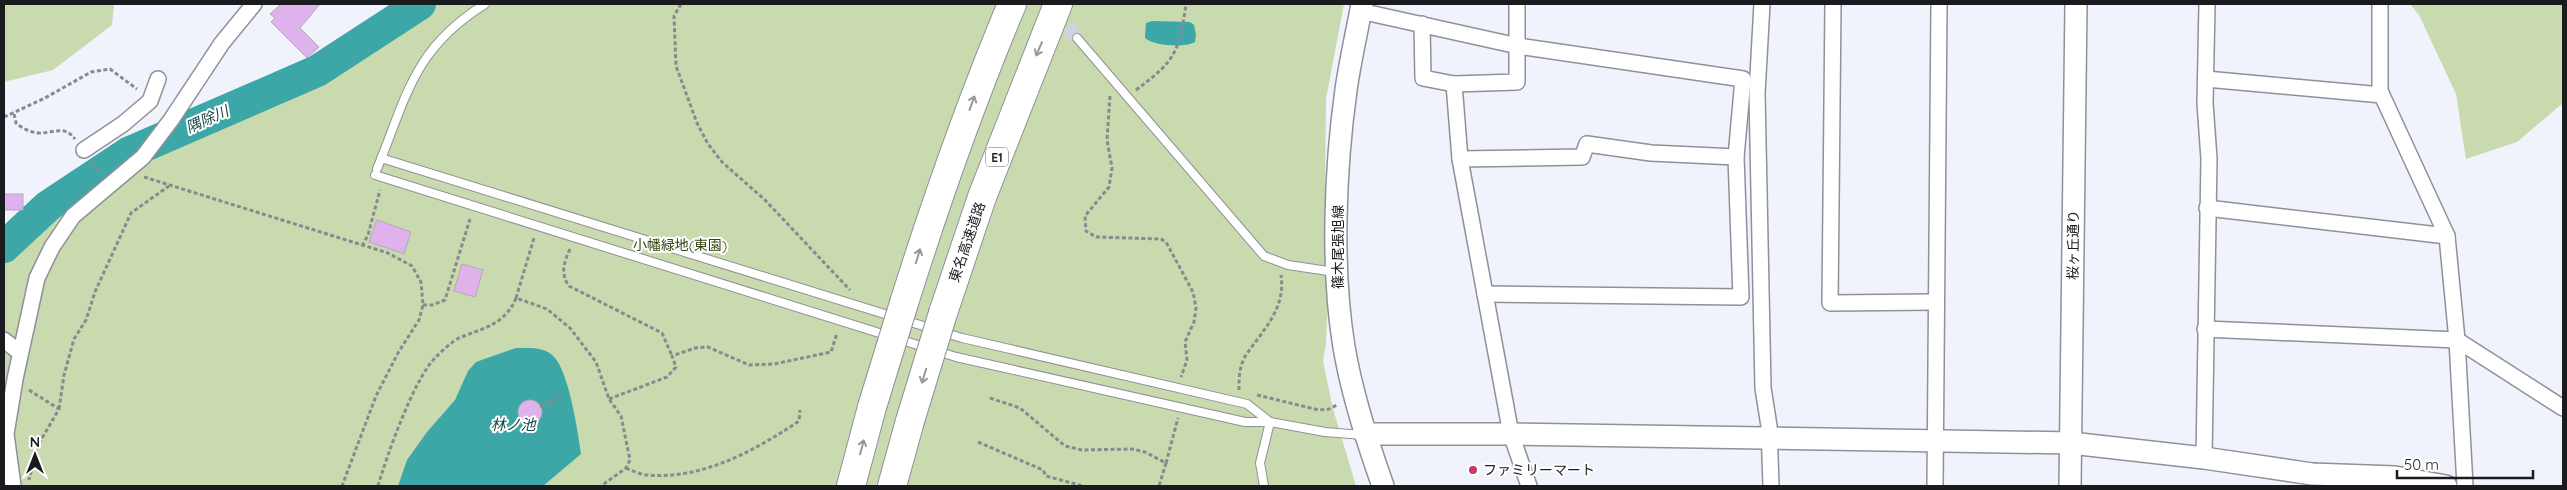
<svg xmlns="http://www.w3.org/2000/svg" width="2567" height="490" viewBox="0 0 2567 490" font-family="Quicksand,'Noto Sans JP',sans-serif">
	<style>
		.green { fill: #c8daae }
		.water { fill: #3da7a8 }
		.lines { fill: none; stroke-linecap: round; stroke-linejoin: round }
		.river { stroke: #3da7a8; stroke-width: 32 }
		.building { fill: #e0b2ed; stroke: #b1abb3 }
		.street-tunnel { stroke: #d0d3db; stroke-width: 15; stroke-dasharray: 15 8; stroke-linecap: butt }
		.lane-casing { stroke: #8e9199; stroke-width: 10 }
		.street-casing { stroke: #8e9199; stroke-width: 18 }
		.secondary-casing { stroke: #8e9199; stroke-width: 24 }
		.highway-casing { stroke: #8e9199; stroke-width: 30 }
		.path { stroke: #888a90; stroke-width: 3; stroke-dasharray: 4 2.5; stroke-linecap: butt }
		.lane { stroke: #fff; stroke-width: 8 }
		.street { stroke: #fff; stroke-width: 15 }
		.secondary { stroke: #fff; stroke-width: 21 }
		.highway { stroke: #fff; stroke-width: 28 }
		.highway-bridge-casing { stroke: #8e9199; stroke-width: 30; stroke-linecap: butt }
		.highway-bridge { stroke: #fff; stroke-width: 28 }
		.oneway { stroke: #98989a }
		.poi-dot { fill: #c73862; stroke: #fff; stroke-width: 2 }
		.labels { text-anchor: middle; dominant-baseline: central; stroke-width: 4; stroke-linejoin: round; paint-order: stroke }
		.shield { fill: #fff; stroke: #5f5f62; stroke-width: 1 }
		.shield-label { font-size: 12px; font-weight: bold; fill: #1a1b1e }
		.street-label { font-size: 14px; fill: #1a1b1e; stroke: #fff }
		.park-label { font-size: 14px; fill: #334312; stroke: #fff }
		.poi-label { font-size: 14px; fill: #1a1b1e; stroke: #fff; text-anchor: start }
		.water-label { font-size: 15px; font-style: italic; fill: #174646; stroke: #fff }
	</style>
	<rect width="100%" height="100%" fill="#f0f3fc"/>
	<g class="green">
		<path d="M4,4H114L112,25L53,70L4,82Z"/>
		<path d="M428,4H1344L1326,99L1325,187L1330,253L1326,343L1323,361L1333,409L1356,486H4V254L52,209L176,125L307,76Z"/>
		<path d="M2410,4H2563V103L2517,142L2466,159L2456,94L2419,15Z"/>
	</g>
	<g class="water">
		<path d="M1152,21L1190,22L1194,25L1196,35L1195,42C1184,48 1154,46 1145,38L1146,23Z"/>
		<path d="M516,348C529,348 546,346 555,358C569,374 578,432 581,454L543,486H398L407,460L427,432L455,400L468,371L476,362Z"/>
	</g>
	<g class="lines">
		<path class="river" d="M4,247L48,206L128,153L317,71L420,4"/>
	</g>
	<g class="building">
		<path d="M281,4H320L300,28L319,47L307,58L271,22L275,18L270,14Z"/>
		<rect x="4" y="194" width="19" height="16"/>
		<path d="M377,220L411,232L404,254L369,242Z"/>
		<path d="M462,264L483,270L475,297L454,291Z"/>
		<circle cx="530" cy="412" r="12"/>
	</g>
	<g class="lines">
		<path class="street-tunnel" d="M1052,9L1077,38"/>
		<defs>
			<g id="lane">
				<path d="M1077,38L1264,256L1288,265L1335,272"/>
				<path d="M381,158L962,338L1247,404L1270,422"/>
				<path d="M377,169C407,96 413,49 485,4"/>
				<path d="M375,175L956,357L1245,422H1270"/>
				<path d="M1264,486L1260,463L1270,422L1325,432L1363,435"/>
			</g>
			<g id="street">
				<path d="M1762,4L1757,93L1763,388L1769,426L1771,486"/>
				<path d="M1833,4L1830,303L1936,302"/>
				<path d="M2380,4V91L2447,236L2457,340L2465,486"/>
				<path d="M1360,11L1518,46L1743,79L1736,157L1741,297L1485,294"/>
				<path d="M1422,24L1423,78L1454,84L1517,82V4"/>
				<path d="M2206,79L2382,95"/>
				<path d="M1454,84L1460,159L1511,434L1529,486"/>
				<path d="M84,150L123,124L150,101L158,79"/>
				<path d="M1460,159L1582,157L1587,144L1651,153L1736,157"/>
				<path d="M2207,208L2447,236"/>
				<path d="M2205,329L2457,340L2563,408"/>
				<path d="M4,340L19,352"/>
				<path d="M2204,458L2209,159L2205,103L2207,4"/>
				<path d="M13,486L6,434L15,379L37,278L52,247L73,216L143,157L171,120L222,43L254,4"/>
				<path d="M1935,486L1939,4"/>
			</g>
			<g id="secondary">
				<path d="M1362,4C1357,32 1350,61 1346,90C1335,169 1331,268 1344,347C1352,395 1367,441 1383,486"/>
				<path d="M1365,434H1511L2071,443L2204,458L2312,474L2395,477L2446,486"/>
				<path d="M2070,486L2076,4"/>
			</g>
			<g id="highway">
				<path d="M904,303C936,201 971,102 1012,4"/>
				<path d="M943,313L982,197L1058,4"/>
				<path d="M851,486L872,407"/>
				<path d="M892,486L910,421"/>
			</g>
		</defs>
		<use href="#lane" class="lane-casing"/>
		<use href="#street" class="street-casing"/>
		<use href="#secondary" class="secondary-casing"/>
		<use href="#highway" class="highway-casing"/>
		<g class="path">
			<path d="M681,4L674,16L676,66L697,123L708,144L722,162L765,200L850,290"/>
			<path d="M1136,90C1175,61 1179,53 1186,4"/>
			<path d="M1110,96L1107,140L1112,168L1109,187L1085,216L1086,231L1096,237L1161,239L1166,242L1193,292L1196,308L1194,322L1185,342L1187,360L1181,377"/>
			<path d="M14,114L16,123C22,128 29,132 38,133C52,134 64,124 75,139"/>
			<path d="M4,117L45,98L91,72L110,69L137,89"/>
			<path d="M92,162L100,173"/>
			<path d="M144,177L388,253L412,266L421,282L423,305L419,320L398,353L376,396L342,486"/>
			<path d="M362,246L368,235L380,190"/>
			<path d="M570,249C564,262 560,274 569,286L662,333L672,356"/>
			<path d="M516,298L534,238"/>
			<path d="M423,305H432L445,300L470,219"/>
			<path d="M29,390L59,409L37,447L29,480"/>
			<path d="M1239,390C1239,378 1239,366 1246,355C1263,330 1286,309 1281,275"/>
			<path d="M1257,395L1319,410L1329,409L1337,405"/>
			<path d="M990,398L1020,408L1065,446L1082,450L1132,449L1145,452L1166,463L1159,486"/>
			<path d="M609,399L667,377L676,367L672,356L695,348L708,347L749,365L774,364L831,352L837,333"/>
			<path d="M540,407L560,398"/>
			<path d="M59,409L64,375L74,339L86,320L95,292L131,213L169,186"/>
			<path d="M978,442L1043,470L1046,476L1083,486"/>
			<path d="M1166,463L1178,418"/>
			<path d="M626,468C633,471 641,475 648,475C702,480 756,450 799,421L800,410"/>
			<path d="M378,486C387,455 414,379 435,358C442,351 451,342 459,338C483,328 505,325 516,298L547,309L570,328L596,362L609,399L621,416L630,460L626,468L601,486"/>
		</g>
		<use href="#lane" class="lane"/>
		<use href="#street" class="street"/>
		<use href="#secondary" class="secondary"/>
		<use href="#highway" class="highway"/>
		<defs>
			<g id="highway-bridge">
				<path d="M872,407L904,303"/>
				<path d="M910,421L943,313"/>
			</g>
		</defs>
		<use href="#highway-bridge" class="highway-bridge-casing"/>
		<use href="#highway-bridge" class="highway-bridge"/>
	</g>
	<defs><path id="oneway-shaft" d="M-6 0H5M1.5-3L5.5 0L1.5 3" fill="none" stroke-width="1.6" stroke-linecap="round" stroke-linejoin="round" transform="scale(1.25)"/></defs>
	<g class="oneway">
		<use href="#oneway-shaft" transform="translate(1039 49) rotate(113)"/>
		<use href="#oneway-shaft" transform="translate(972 103) rotate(-70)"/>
		<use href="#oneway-shaft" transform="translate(918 256) rotate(-73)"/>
		<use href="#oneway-shaft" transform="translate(924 376) rotate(107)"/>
		<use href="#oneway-shaft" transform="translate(862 447) rotate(-75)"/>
	</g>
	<circle class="poi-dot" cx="1473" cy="470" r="5"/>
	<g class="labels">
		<rect class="shield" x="986" y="147.5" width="22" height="19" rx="4"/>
		<g class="shield-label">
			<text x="997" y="157">E1</text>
		</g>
		<g class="street-label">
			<text transform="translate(967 242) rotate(-71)">東名高速道路</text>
			<text transform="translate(2073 245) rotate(-89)">桜ヶ丘通り</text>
			<text transform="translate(1338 247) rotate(-90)">篠木尾張旭線</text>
		</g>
		<g class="park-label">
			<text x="680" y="245">小幡緑地(東園)</text>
		</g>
		<g class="poi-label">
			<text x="1483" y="470">ファミリーマート</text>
		</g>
		<g class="water-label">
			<text transform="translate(207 119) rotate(-24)">隅除川</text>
			<text x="513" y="424">林ノ池</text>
		</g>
	</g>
	<rect width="2567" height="490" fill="none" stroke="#1a1b1e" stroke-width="10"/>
	<g transform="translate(35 455)" stroke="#ffffff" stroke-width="4" paint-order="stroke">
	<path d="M0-4L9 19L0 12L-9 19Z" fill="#1a1b1e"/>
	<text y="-8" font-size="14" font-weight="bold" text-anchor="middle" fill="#1a1b1e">N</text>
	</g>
	<path d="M2397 470v8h136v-8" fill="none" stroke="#1a1b1e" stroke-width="2.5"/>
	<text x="2404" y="470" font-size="15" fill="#1a1b1e" stroke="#ffffff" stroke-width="4" paint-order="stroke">50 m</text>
</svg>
